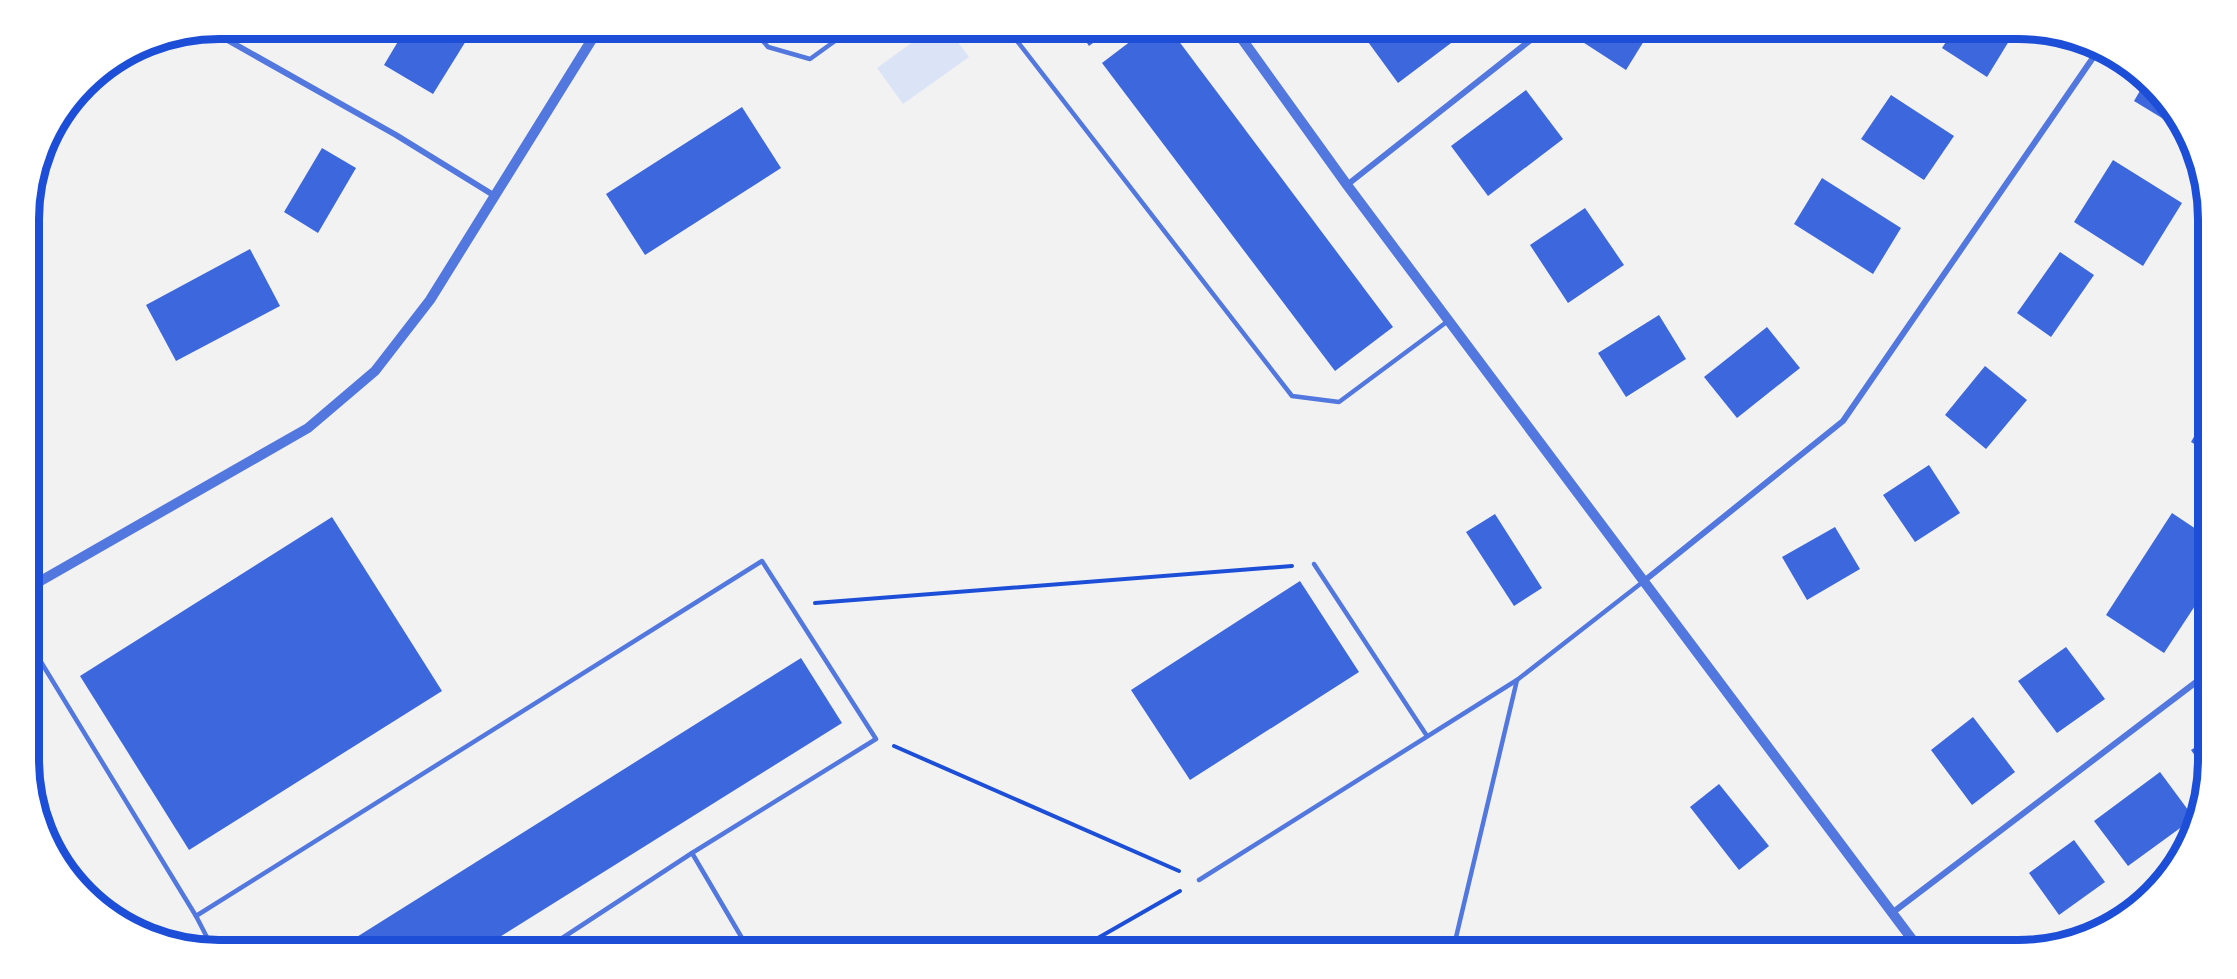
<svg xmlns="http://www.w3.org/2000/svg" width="2237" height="979" viewBox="0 0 2237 979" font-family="'Alegreya Sans',sans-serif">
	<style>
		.green { fill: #dbe4f7 }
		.building { fill: #3d67dc }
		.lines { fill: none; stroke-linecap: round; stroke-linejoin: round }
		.path { stroke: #1d4ed8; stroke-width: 4 }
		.service { stroke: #5277de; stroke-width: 4.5 }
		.minor { stroke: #5277de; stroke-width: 6 }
		.tertiary { stroke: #5277de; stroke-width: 10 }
		.rim { fill: none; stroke: #1d4ed8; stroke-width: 8 }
	</style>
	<rect width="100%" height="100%" fill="#f2f2f2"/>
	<path class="green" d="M932,28L948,29L969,57L903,104L877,68Z"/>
	<g class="building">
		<path d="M406,28H474L433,94L384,65Z"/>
		<path d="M1077,28H1113L1089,46Z"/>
		<path d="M1148,28H1169L1393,327L1335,371L1102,63Z"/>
		<path d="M1371,28H1459L1463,34L1398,83L1363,35Z"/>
		<path d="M1585,28H1652L1626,70L1578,39Z"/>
		<path d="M1955,28H2017L1987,77L1942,48Z"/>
		<path d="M2144,84L2169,103L2180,129L2134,101Z"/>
		<path d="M1526,90L1563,139L1488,196L1451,146Z"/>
		<path d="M1891,95L1954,136L1924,180L1861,139Z"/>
		<path d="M742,107L781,168L645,255L606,194Z"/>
		<path d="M322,148L356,168L318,233L284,212Z"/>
		<path d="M2113,160L2182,203L2143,266L2074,222Z"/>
		<path d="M1822,178L1901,228L1873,274L1794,224Z"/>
		<path d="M1585,208L1624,265L1568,303L1530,245Z"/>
		<path d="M250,249L280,306L176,361L146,305Z"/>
		<path d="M2060,252L2094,275L2051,337L2017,313Z"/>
		<path d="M1659,315L1686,359L1626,397L1598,353Z"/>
		<path d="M1767,327L1800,368L1737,418L1704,377Z"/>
		<path d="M1985,366L2027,400L1986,449L1945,415Z"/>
		<path d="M2208,412V452L2191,442Z"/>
		<path d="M1929,465L1960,513L1915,542L1883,495Z"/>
		<path d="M2172,513L2208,537V586L2164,653L2106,615Z"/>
		<path d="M1495,514L1542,588L1514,606L1466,532Z"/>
		<path d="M332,517L442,691L189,850L80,676Z"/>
		<path d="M1835,527L1860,569L1807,600L1782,557Z"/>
		<path d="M1300,581L1359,672L1190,780L1131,690Z"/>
		<path d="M2066,647L2105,699L2057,733L2018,681Z"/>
		<path d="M801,658L842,723L479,950H336Z"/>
		<path d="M1973,717L2015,772L1972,805L1931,750Z"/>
		<path d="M2208,739V760L2206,772L2191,750Z"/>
		<path d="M2160,772L2194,818L2128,866L2094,821Z"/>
		<path d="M1719,784L1769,846L1739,870L1690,807Z"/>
		<path d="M2074,840L2105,882L2059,915L2029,873Z"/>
	</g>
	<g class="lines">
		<g class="path">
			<path d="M815,603L1292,566"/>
			<path d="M894,746L1179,871"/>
			<path d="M1077,950L1180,891"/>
		</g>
		<g class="service">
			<path d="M752,28L768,47L810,59L853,28"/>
			<path d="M1007,28L1292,396L1339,402L1448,321"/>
			<path d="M1314,564L1427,736"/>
			<path d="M41,662L196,916L213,949"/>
			<path d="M692,853L749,950"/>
			<path d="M1199,880L1517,680"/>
			<path d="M196,916L762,561L876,739L692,853L544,950"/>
			<path d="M1453,950L1517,680L1644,581"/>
		</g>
		<g class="minor">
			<path d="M213,30L215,33L396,135L495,196"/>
			<path d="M1347,185L1537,35L1540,28"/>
			<path d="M1644,581L1843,421L2099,49"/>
			<path d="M1892,913L2208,673"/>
		</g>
		<g class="tertiary">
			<path d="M1234,28L1347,185L1920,950"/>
			<path d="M30,587L308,428L375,371L430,300L599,28"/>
		</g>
	</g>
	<path d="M0 0H2237V979H0ZM219 39H2018A180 180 0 0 1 2198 219V760A180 180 0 0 1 2018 940H219A180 180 0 0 1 39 760V219A180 180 0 0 1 219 39Z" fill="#fff" fill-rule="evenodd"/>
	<path class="rim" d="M219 39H2018A180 180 0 0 1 2198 219V760A180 180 0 0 1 2018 940H219A180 180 0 0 1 39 760V219A180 180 0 0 1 219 39Z"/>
</svg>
